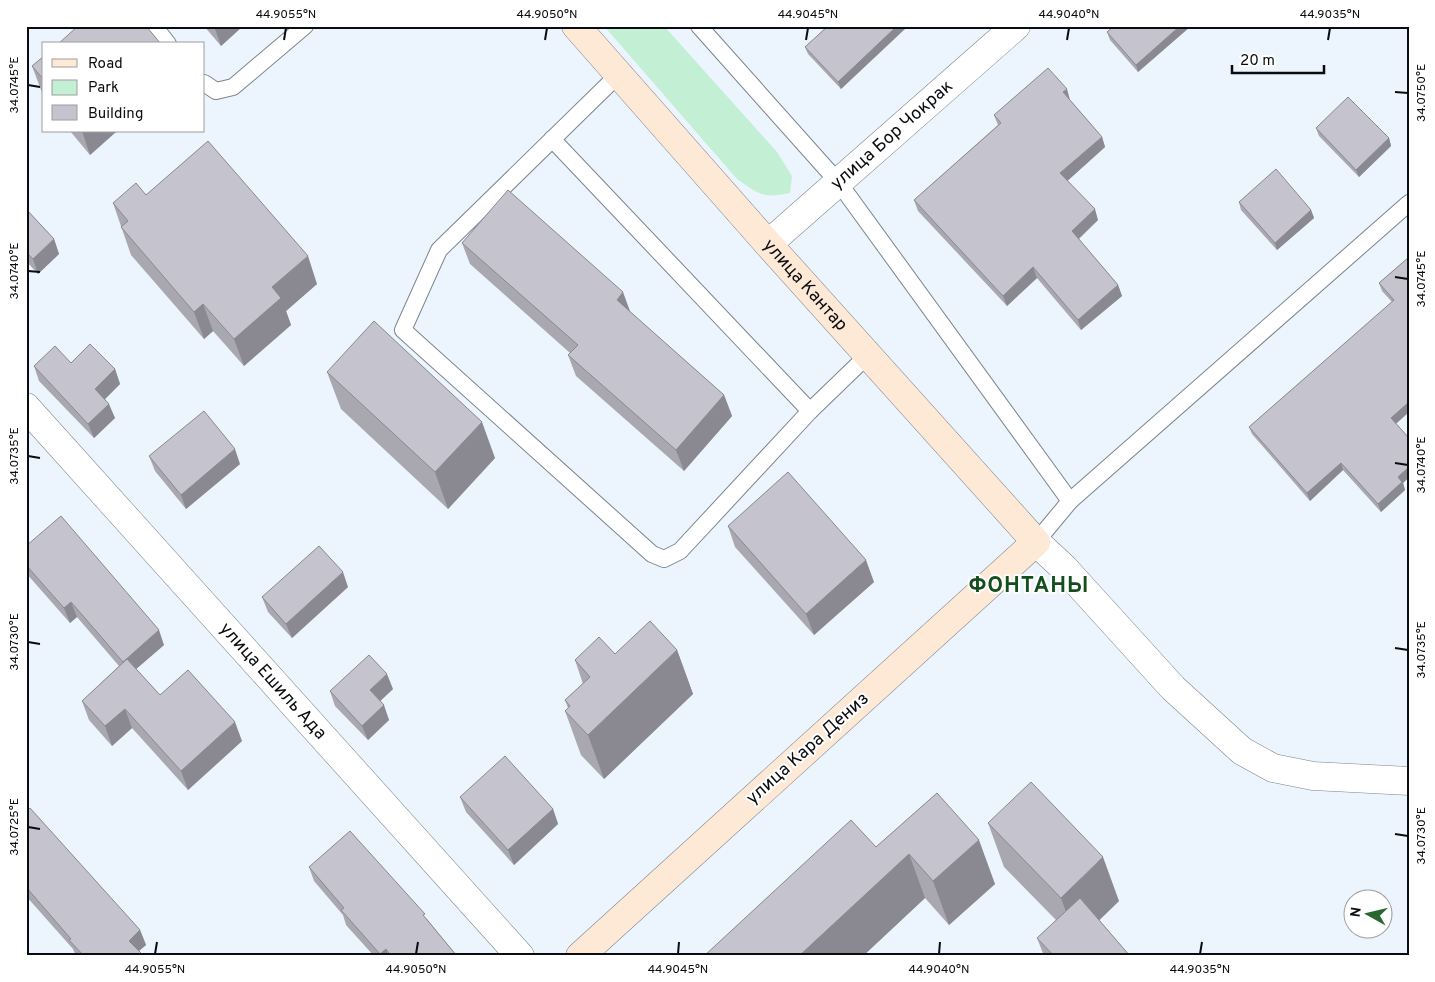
<svg xmlns="http://www.w3.org/2000/svg" width="1435" height="982" viewBox="0 0 1435 982" font-family="Overpass,sans-serif">
	<style>
		.green { fill: #c3efd4 }
		.lines { fill: none; stroke-linecap: round; stroke-linejoin: round }
		.service-casing { stroke: #7d848c; stroke-width: 18 }
		.minor-casing { stroke: #7d848c; stroke-width: 29 }
		.secondary-casing { stroke: #7d848c; stroke-width: 29 }
		.service { stroke: #fff; stroke-width: 16 }
		.minor { stroke: #fff; stroke-width: 28 }
		.secondary { stroke: #fde9d6; stroke-width: 28 }
		.wall { fill: #a9a8b1 }
		.shaded-wall { fill: #8a8890 }
		.building { fill: #c5c3ce; stroke: #8a8890 }
		.ticks { fill: none; stroke: #0a0c0f; stroke-width: 2 }
		.labels { text-anchor: middle; dominant-baseline: central; stroke-width: 4; stroke-linejoin: round; paint-order: stroke }
		.street-label { font-size: 18px; fill: #0a0c0f; stroke: #fff }
		.district-label { font-size: 22px; font-weight: bold; letter-spacing: 1px; fill: #134e1c; stroke: #fff }
		.neatline { fill: none; stroke: #0a0c0f; stroke-width: 2 }
		.ticks-label { font-size: 12px; text-anchor: middle; fill: #0a0c0f }
	</style>
	<rect width="100%" height="100%" fill="#ecf4fd"/>
	<path class="green" d="M604,26H664L777,152L792,176L790,193C763,199 759,194 737,179Z"/>
	<g class="lines">
		<defs>
			<g id="service">
				<path d="M154,26L168,44"/>
				<path d="M699,26L839,183L1070,501"/>
				<path d="M618,75L439,250L403,330L652,554L664,559L680,551L810,411L868,355"/>
				<path d="M204,83L216,91L233,87L305,26"/>
				<path d="M552,139L810,411"/>
				<path d="M1036,542L1070,501L1409,203"/>
			</g>
			<g id="minor">
				<path id="s1" d="M768,244L1016,26"/>
				<path id="s2" d="M26,407L520,956"/>
				<path d="M1036,542L1064,568L1173,688L1242,751L1273,768L1313,776L1409,781"/>
			</g>
			<g id="secondary">
				<path id="s3" d="M576,26L768,244L1036,542L580,956"/>
			</g>
		</defs>
		<use href="#service" class="service-casing"/>
		<use href="#minor" class="minor-casing"/>
		<use href="#secondary" class="secondary-casing"/>
		<use href="#service" class="service"/>
		<use href="#minor" class="minor"/>
		<use href="#secondary" class="secondary"/>
	</g>
	<g class="wall">
		<path d="M204,26H243L221,46Z"/>
		<path d="M828,26H908L841,89L808,54L805,47Z"/>
		<path d="M1114,26H1191L1138,72L1110,40L1107,32Z"/>
		<path d="M44,56V98L32,66Z"/>
		<path d="M1070,100L1102,137L1105,147L1067,181L1098,220L1079,239L1118,285L1122,296L1081,330L1037,278L1007,306L918,211L914,200L998,125L994,115Z"/>
		<path d="M1316,128L1389,138L1391,146L1359,177L1319,136Z"/>
		<path d="M70,131H117L90,155Z"/>
		<path d="M146,195L317,284L286,311L291,325L244,366L213,331L204,339L131,255L113,203Z"/>
		<path d="M1239,202L1311,210L1314,218L1277,250L1241,210Z"/>
		<path d="M26,209L54,239L59,254L38,274L26,261Z"/>
		<path d="M462,243L630,312L724,395L732,416L684,471L576,376L568,355L570,353L470,264Z"/>
		<path d="M1409,257V412L1396,424L1409,438V477L1403,483L1405,490L1381,512L1343,470L1310,501L1252,434L1249,427L1392,302L1382,291L1379,283Z"/>
		<path d="M71,363L115,369L120,384L105,399L115,418L94,438L39,381L34,366Z"/>
		<path d="M327,372L495,458L448,509L341,409Z"/>
		<path d="M149,456L240,464L186,509L155,471Z"/>
		<path d="M728,526L874,582L814,635L735,547Z"/>
		<path d="M26,546L164,645L136,669L160,695L242,741L188,790L132,728L112,746L89,720L82,701L119,666L77,617L70,623L26,573Z"/>
		<path d="M348,587L292,638L268,612L262,597Z"/>
		<path d="M677,650L693,694L604,779L581,755L565,711L568,708L565,700L583,684L575,660L615,654Z"/>
		<path d="M393,689L380,701L389,720L368,740L335,706L330,691Z"/>
		<path d="M937,793L995,884L949,925L925,898L863,956H704L876,847Z"/>
		<path d="M460,797L553,809L558,824L514,865L466,812Z"/>
		<path d="M26,811L140,930L146,945L139,951L144,956H76L73,949L26,896Z"/>
		<path d="M988,823L1119,901L1099,920L1130,956H1044L1037,938L1056,920L1004,867Z"/>
		<path d="M309,867L427,919L457,956H374L346,925L343,915L314,881Z"/>
	</g>
	<g class="shaded-wall">
		<path d="M214,26H243L221,46Z"/>
		<path d="M897,26H908L841,89L838,82Z"/>
		<path d="M1180,26H1191L1138,72L1136,65Z"/>
		<path d="M1067,89L1070,100L1063,92Z"/>
		<path d="M82,131H117L90,155Z"/>
		<path d="M1102,137L1105,147L1064,184L1060,173Z"/>
		<path d="M1389,138L1391,146L1359,177L1356,170Z"/>
		<path d="M1095,209L1098,220L1076,241L1072,231Z"/>
		<path d="M1311,210L1314,218L1277,250L1275,243Z"/>
		<path d="M54,239L59,254L38,274L33,259Z"/>
		<path d="M308,256L317,284L286,311L291,325L244,366L234,339L272,287Z"/>
		<path d="M1033,267L1037,278L1007,306L1003,296Z"/>
		<path d="M1118,285L1122,296L1081,330L1078,320Z"/>
		<path d="M623,292L631,314L617,300Z"/>
		<path d="M203,304L213,331L204,339L194,312Z"/>
		<path d="M115,369L120,384L101,403L95,389Z"/>
		<path d="M724,395L732,416L684,471L676,450Z"/>
		<path d="M1409,402V412L1393,426L1391,418Z"/>
		<path d="M109,404L115,418L94,438L88,424Z"/>
		<path d="M482,422L495,458L448,509L435,472Z"/>
		<path d="M235,449L240,464L186,509L181,495Z"/>
		<path d="M1341,463L1343,470L1310,501L1307,493Z"/>
		<path d="M1409,467V477L1403,483L1405,490L1381,512L1378,504L1398,477Z"/>
		<path d="M866,560L874,582L814,635L806,614Z"/>
		<path d="M343,572L348,587L292,638L286,624Z"/>
		<path d="M71,602L77,617L70,623L64,608Z"/>
		<path d="M159,630L164,645L128,676L123,662Z"/>
		<path d="M677,650L693,694L604,779L588,735Z"/>
		<path d="M387,674L393,689L376,705L370,690Z"/>
		<path d="M384,705L389,720L368,740L362,726Z"/>
		<path d="M125,709L132,728L112,746L105,726Z"/>
		<path d="M235,722L242,741L188,790L181,771Z"/>
		<path d="M553,809L558,824L514,865L508,850Z"/>
		<path d="M979,840L995,884L949,925L933,881Z"/>
		<path d="M909,854L925,898L863,956H799Z"/>
		<path d="M1103,857L1119,901L1077,942L1061,898Z"/>
		<path d="M140,930L146,945L134,955L129,941Z"/>
		<path d="M386,949L388,956H381L380,954Z"/>
	</g>
	<g class="building">
		<path d="M78,26H146L161,44H58Z"/>
		<path d="M828,26H897L838,82L805,47Z"/>
		<path d="M1114,26H1180L1136,65L1107,32Z"/>
		<path d="M44,56V80L32,66Z"/>
		<path d="M1048,68L1067,89L1063,92L1102,137L1060,173L1095,209L1072,231L1118,285L1078,320L1033,267L1003,296L914,200L1001,123L994,115Z"/>
		<path d="M1348,97L1389,138L1356,170L1316,128Z"/>
		<path d="M208,141L308,256L272,287L281,298L234,339L203,304L194,312L121,227L128,221L113,203L136,183L146,195Z"/>
		<path d="M1276,169L1311,210L1275,243L1239,202Z"/>
		<path d="M508,190L623,292L617,300L724,395L676,450L568,355L578,345L462,243Z"/>
		<path d="M26,209L54,239L33,259L26,252Z"/>
		<path d="M1409,257V402L1391,418L1409,438V467L1398,477L1402,482L1378,504L1341,463L1307,493L1249,427L1394,300L1379,283Z"/>
		<path d="M374,321L482,422L435,472L327,372Z"/>
		<path d="M90,344L115,369L95,389L109,404L88,424L34,366L55,346L71,363Z"/>
		<path d="M204,411L235,449L181,495L149,456Z"/>
		<path d="M788,472L866,560L806,614L728,526Z"/>
		<path d="M61,516L159,630L123,662L71,602L64,608L26,565V546Z"/>
		<path d="M319,546L343,572L286,624L262,597Z"/>
		<path d="M650,621L677,650L588,735L565,711L570,706L565,700L590,677L575,660L599,637L615,654Z"/>
		<path d="M369,655L387,674L370,690L384,705L362,726L330,691Z"/>
		<path d="M127,659L160,695L188,670L235,722L181,771L125,709L105,726L82,701Z"/>
		<path d="M505,756L553,809L508,850L460,797Z"/>
		<path d="M1031,782L1103,857L1061,898L988,823Z"/>
		<path d="M937,793L979,840L933,881L909,854L799,956H704L851,820L876,847Z"/>
		<path d="M30,808L140,930L129,941L144,956H84L69,940L71,939L26,887V811Z"/>
		<path d="M350,831L425,914L423,915L457,956H391L386,949L380,954L341,910L344,908L309,867Z"/>
		<path d="M1080,898L1130,956H1054L1037,938Z"/>
	</g>
	<path class="ticks" d="M284,40L286,28M545,40L547,28M806,40L808,28M1067,40L1069,28M1328,40L1330,28M28,85L40,87M1395,92L1408,93M28,271L40,272M1395,277L1408,279M28,456L40,458M1395,463L1408,465M28,642L40,644M1395,648L1408,650M28,827L40,829M1395,834L1408,836M155,954L157,942M416,954L418,942M678,954L679,942M939,954L940,942M1200,954L1202,942"/>
	<g class="labels">
		<g class="street-label">
			<text stroke="none"><textPath href="#s1" startOffset="165">улица Бор Чокрак</textPath></text>
			<text stroke="none"><textPath href="#s3" startOffset="346">улица Кантар</textPath></text>
			<text stroke="none"><textPath href="#s2" startOffset="369">улица Ешиль Ада</textPath></text>
			<text transform="translate(808 749) rotate(-42)">улица Кара Дениз</text>
		</g>
		<g class="district-label">
			<text x="1029" y="586">ФОНТАНЫ</text>
		</g>
	</g>
	<rect width="1435" height="982" fill="none" stroke="#ffffff" stroke-width="55"/>
	<rect x="42" y="42" width="162" height="90" fill="#ffffff" stroke="#9d9e9f"/>
	<rect x="52" y="59" width="25" height="8" fill="#fde9d6" stroke="#9d9e9f"/>
	<text x="88" y="68" font-size="15" fill="#0a0c0f">Road</text>
	<rect x="52" y="80" width="25" height="15" fill="#c3efd4" stroke="#9d9e9f"/>
	<text x="88" y="92" font-size="15" fill="#0a0c0f">Park</text>
	<rect x="52" y="105" width="25" height="15" fill="#c5c3ce" stroke="#9d9e9f"/>
	<text x="88" y="118" font-size="15" fill="#0a0c0f">Building</text>
	<g transform="translate(1368 914) rotate(278)"><circle r="24" fill="#ffffff" stroke="#9d9e9f"/>
	<path d="M0-4L9 19L0 12L-9 19Z" fill="#296730"/>
	<text y="-8" font-size="14" font-weight="bold" text-anchor="middle" fill="#0a0c0f">N</text>
	</g>
	<path d="M1232 65v8h92v-8" fill="none" stroke="#0a0c0f" stroke-width="2.5"/>
	<text x="1240" y="65" font-size="15" fill="#0a0c0f" stroke="#ffffff" stroke-width="4" paint-order="stroke">20 m</text>
	<rect x="28" y="28" width="1380" height="926" class="neatline"/>
	<g class="ticks-label">
		<text x="286" y="18">44.9055°N</text>
		<text x="547" y="18">44.9050°N</text>
		<text x="808" y="18">44.9045°N</text>
		<text x="1069" y="18">44.9040°N</text>
		<text x="1330" y="18">44.9035°N</text>
		<text transform="translate(14 85) rotate(-90)" y="4">34.0745°E</text>
		<text transform="translate(1421 93) rotate(-90)" y="4">34.0750°E</text>
		<text transform="translate(14 271) rotate(-90)" y="4">34.0740°E</text>
		<text transform="translate(1421 279) rotate(-90)" y="4">34.0745°E</text>
		<text transform="translate(14 456) rotate(-90)" y="4">34.0735°E</text>
		<text transform="translate(1421 465) rotate(-90)" y="4">34.0740°E</text>
		<text transform="translate(14 642) rotate(-90)" y="4">34.0730°E</text>
		<text transform="translate(1421 650) rotate(-90)" y="4">34.0735°E</text>
		<text transform="translate(14 827) rotate(-90)" y="4">34.0725°E</text>
		<text transform="translate(1421 836) rotate(-90)" y="4">34.0730°E</text>
		<text x="155" y="973">44.9055°N</text>
		<text x="416" y="973">44.9050°N</text>
		<text x="678" y="973">44.9045°N</text>
		<text x="939" y="973">44.9040°N</text>
		<text x="1200" y="973">44.9035°N</text>
	</g>
</svg>
